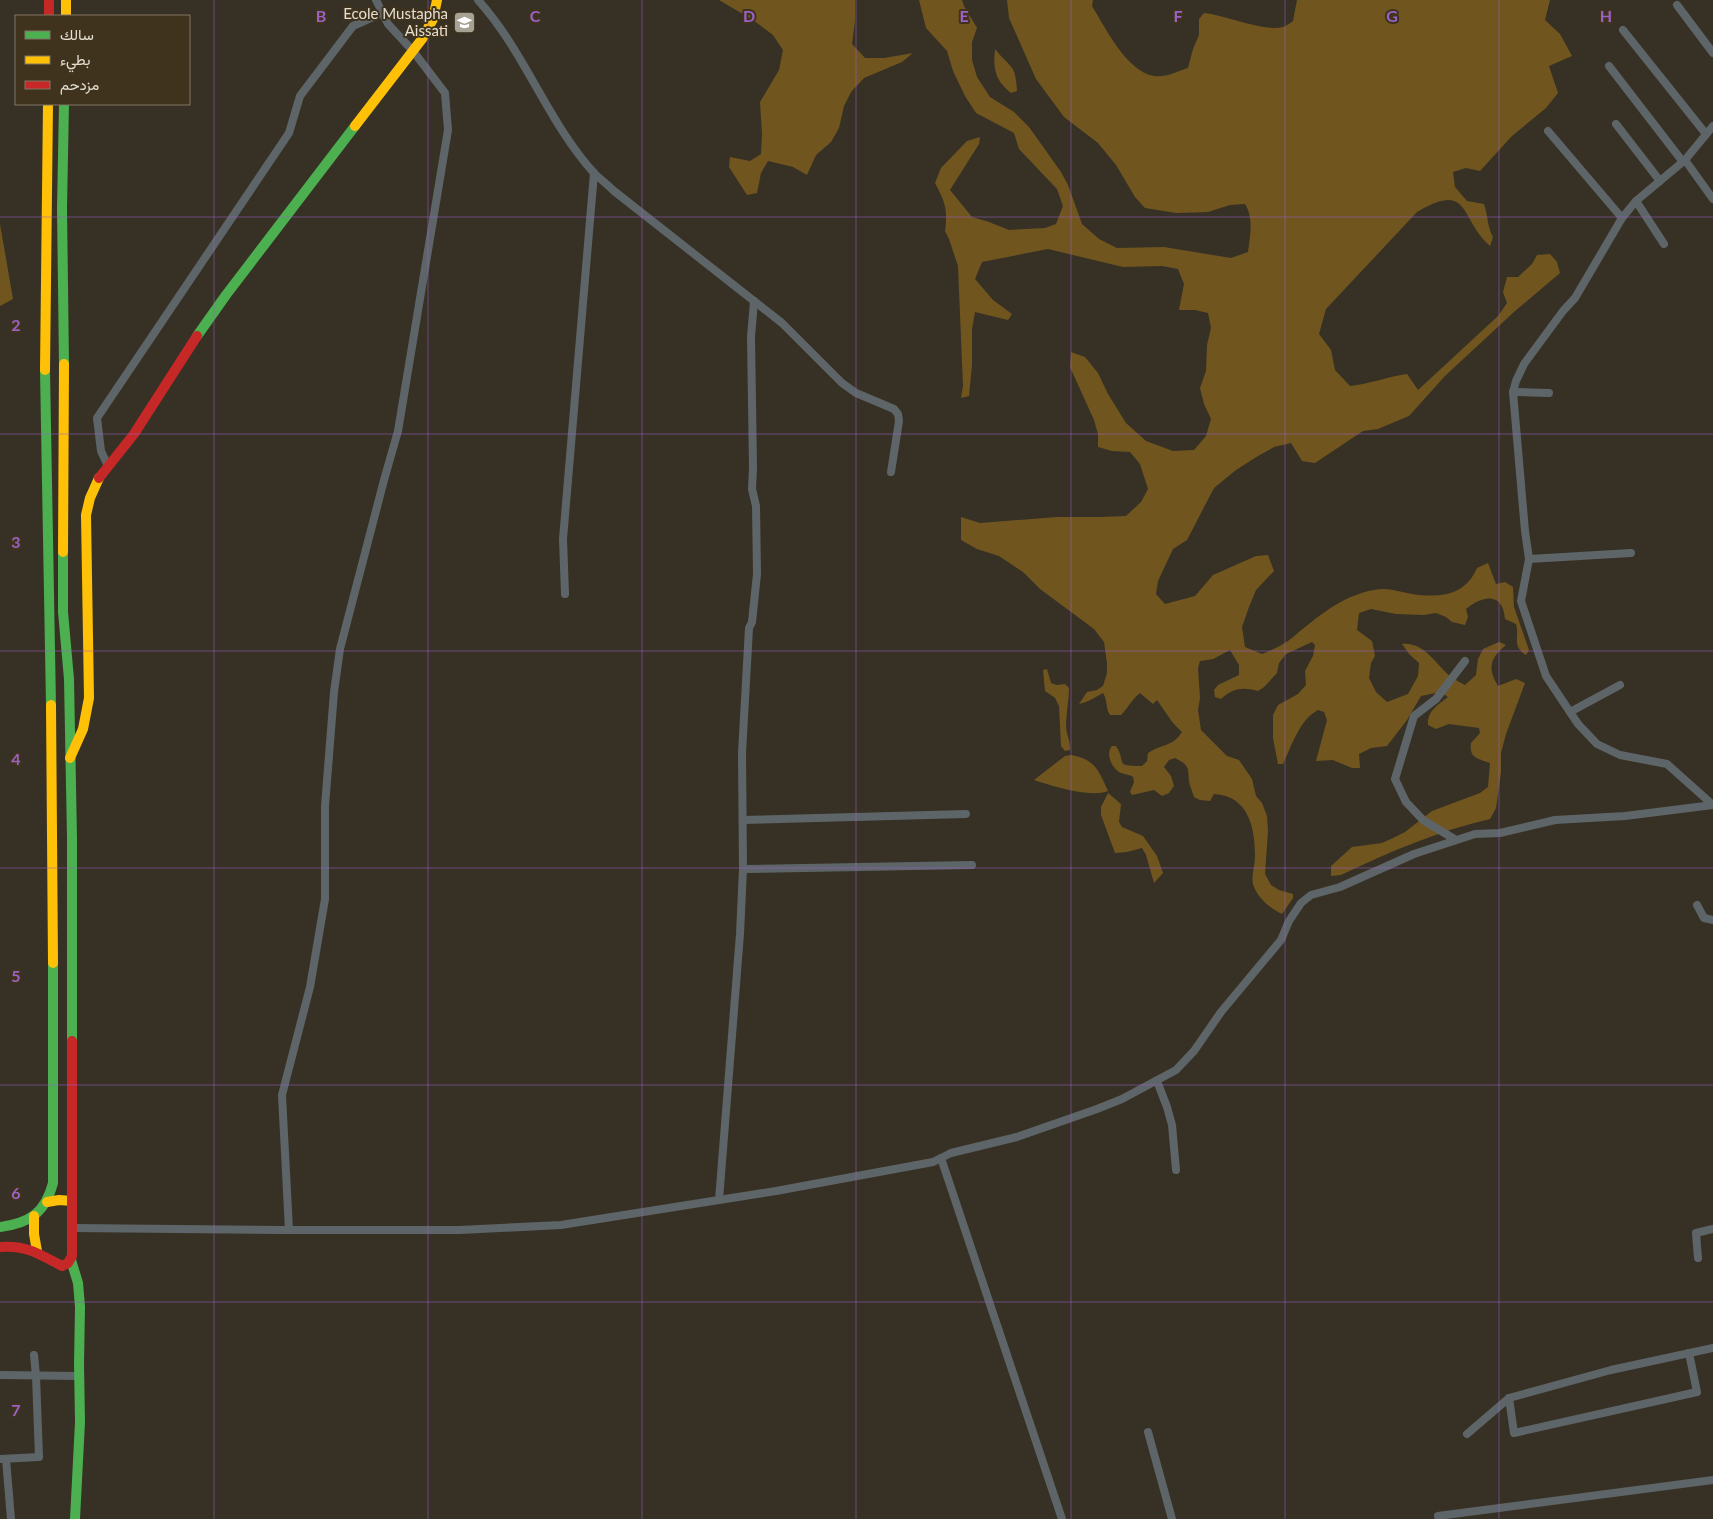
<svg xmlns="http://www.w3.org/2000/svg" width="1713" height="1519" viewBox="0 0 1713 1519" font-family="Lato,Vazirmatn,sans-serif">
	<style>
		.forest { fill: #70551f }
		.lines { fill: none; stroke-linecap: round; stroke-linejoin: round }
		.street { stroke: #5e6568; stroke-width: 8 }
		.fast { stroke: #4caf50; stroke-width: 10 }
		.slow { stroke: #ffc107; stroke-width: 10 }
		.jam { stroke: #c62828; stroke-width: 10 }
		.grid { fill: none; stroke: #9b61c4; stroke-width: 1; stroke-opacity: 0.55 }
		.labels { text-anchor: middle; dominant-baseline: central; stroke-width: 4; stroke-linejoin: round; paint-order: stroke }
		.poi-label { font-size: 15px; fill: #e5ded1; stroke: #3f331d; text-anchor: end }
		.grid-label { font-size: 16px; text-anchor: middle; font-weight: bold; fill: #9b61c4; stroke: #3f331d; stroke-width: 4; stroke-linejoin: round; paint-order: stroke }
	</style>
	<rect width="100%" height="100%" fill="#373125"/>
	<g class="forest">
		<path d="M719,0H855V21L852,44L865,58H884L913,53L902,62L864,78L851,92L844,106L839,128L831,142L816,155L807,175L793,167L768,161L761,173L757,193L747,195L729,167L730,157L750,161L761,154L762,134L760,102L779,70L783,50L773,35L753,20Z"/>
		<path d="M919,0H962L964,6L977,28L972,42V60L977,77L990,97L1014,112L1029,127L1061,172L1068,185L1082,224L1099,239L1117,248L1164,247L1231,258L1248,252C1250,236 1254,218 1245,204L1230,205L1208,212L1176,213L1145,208L1135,197L1116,165L1098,143L1064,117L1036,79L1009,18L1007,0H1093L1092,6C1105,27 1127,72 1154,76C1165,78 1178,71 1188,68L1193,49L1199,35V19L1204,13C1226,15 1263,32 1283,27C1286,26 1290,23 1293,21L1297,0H1550L1545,20L1560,34L1572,56L1549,66L1558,93L1546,108L1512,136L1480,171L1466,168L1453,172L1455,187L1467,201L1484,204C1488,215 1487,226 1493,237L1490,246C1459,219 1471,180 1417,212L1326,309L1319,334L1331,350L1335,370L1350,386C1369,384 1387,377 1407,374L1418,390L1498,316L1507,303L1503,292L1507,277H1518L1532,264L1537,255L1550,254L1557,262L1560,273L1515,311L1445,376L1409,416L1378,429L1363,431L1315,463L1302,461L1291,443L1274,447L1258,456L1236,470L1214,488L1187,540L1173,549L1158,581L1156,594L1165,604L1195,596L1213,575L1256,556L1268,555L1274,571L1256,590L1249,607L1242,627L1245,647L1262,654C1269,651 1277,648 1283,644C1291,640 1297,633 1304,628C1325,611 1346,595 1374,590C1387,587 1400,592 1412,594C1440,598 1465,596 1477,568L1488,563L1496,584L1505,582L1513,587L1514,607L1529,650L1526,655C1511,645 1520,637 1516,624L1505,619C1503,592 1483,595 1466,609L1468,617L1465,625L1452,622L1446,617L1436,613L1424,615L1396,614L1371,609L1359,613L1357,630L1372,641L1375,656L1371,663L1369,678L1376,692L1387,702L1408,694L1418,676L1419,663L1410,655L1402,644C1425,642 1435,664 1451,677C1455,680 1460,682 1465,685L1476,675L1478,659L1483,649L1499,642L1506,645C1490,658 1487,668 1498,686L1516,679L1525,683L1506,734L1501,753V772L1496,808L1490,819C1438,831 1389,852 1341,875L1331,876V866L1352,847L1382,843L1393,838L1405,832L1432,811L1480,793L1488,787L1490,763C1477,758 1469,758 1471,743L1480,733L1479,728L1449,724L1436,729L1428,725C1427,711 1438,705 1448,697L1440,692L1421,696L1407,720L1387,746L1371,748L1359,754L1360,768H1352L1333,760L1316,761L1327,720L1324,712L1318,710C1300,719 1291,747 1283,764H1278L1273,738V715L1278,705L1298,694L1306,685L1305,671L1313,656L1315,645L1312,642L1286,654L1279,663L1277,673L1264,687L1258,691C1243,687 1233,688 1221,699L1215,697L1214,690L1218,685L1239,675V665L1230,650L1213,659L1200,661L1198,668L1200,698L1198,710L1201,730L1227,756L1239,760L1252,779L1256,796L1262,803L1267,816L1268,831L1265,874L1271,885L1279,890L1293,894V898L1282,914C1270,908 1257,898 1253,884C1251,875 1255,866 1255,857C1255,828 1249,796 1214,794L1210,801L1200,800L1194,797C1192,791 1190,786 1189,781C1188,767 1189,765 1175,758L1169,760L1164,767L1171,776L1174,786L1169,793L1162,796L1154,790L1132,795L1130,792L1134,782L1133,777C1129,774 1126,775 1121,773C1112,769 1105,754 1112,746H1116C1127,763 1113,766 1142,766L1147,761L1148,753C1161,744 1173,747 1182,732L1173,723L1157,700L1153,704L1140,693C1132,699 1128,708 1121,715H1110C1105,708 1108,700 1103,693C1095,697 1089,702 1079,704L1087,692L1097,690L1103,686L1107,673V663L1104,642L1094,629L1040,589L1023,572L999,556L977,549L961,540V517L980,523L1057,517H1100L1126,516L1141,502L1148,489L1140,464L1130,452L1112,451L1098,447V434L1094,420L1070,367L1071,352L1085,357L1098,373L1108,394L1126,423L1146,441L1173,451L1194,450L1206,436L1211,419L1204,404L1200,388L1206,371L1207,345L1211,328L1208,313L1195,310H1179L1184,284L1178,269L1162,266L1123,267L1048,249L982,262L975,279L993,300L1012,314L1008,320L975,312L972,329V365L969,396L961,398L963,386L958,266L949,239L945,231C948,209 945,202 935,183L941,168L967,141L980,137L979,144L950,190L972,217L989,222L1009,230L1045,228L1056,224L1063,206L1057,189L1019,149L1014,133L976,113L965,96L953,71L947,51L926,28Z"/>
		<path d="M995,49C1010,68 1016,64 1017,91L1011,93C995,80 993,69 995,49Z"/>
		<path d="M0,224L13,299L0,306Z"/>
		<path d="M1047,669L1051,683L1057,685L1065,684L1069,688C1069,701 1066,713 1066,726C1066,734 1071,742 1070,750L1065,751L1061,746L1059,706L1055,698L1045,691L1043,670Z"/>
		<path d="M1071,755C1095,759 1099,771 1108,791C1089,798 1053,786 1034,780L1065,756Z"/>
		<path d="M1108,793L1121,804L1119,822L1122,827L1143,836L1157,856L1163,873L1154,883L1146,855L1142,848L1127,852L1115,853L1101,815V807Z"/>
	</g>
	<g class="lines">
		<g class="street">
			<path d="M478,0C525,52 547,121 594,173C600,179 608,185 614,191L782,323L842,383L856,393L894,409L898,414L899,421L891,472"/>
			<path d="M1677,5L1713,53"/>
			<path d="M1623,30L1706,134"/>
			<path d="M1609,66L1683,162"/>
			<path d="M1616,124L1660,181"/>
			<path d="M1548,131L1622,218"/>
			<path d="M1685,160L1713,199"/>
			<path d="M1636,201L1664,244"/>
			<path d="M1513,392L1549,393"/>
			<path d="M108,466L101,451L97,418L289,133L300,96L353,26L382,13"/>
			<path d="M1529,559L1631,553"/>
			<path d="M565,594L563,539L594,173"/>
			<path d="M1570,712L1620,685"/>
			<path d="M1713,805L1667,764L1620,755L1597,744L1578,724L1546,676L1521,601L1529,559L1525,531L1513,392L1516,381L1524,364L1563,311L1575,298L1622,218L1636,201L1685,160L1713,126"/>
			<path d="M743,820L966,814"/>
			<path d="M1456,840L1423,820L1406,802L1395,779L1414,716L1436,699L1465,661"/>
			<path d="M743,869L972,865"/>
			<path d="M1697,905L1704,918L1713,920"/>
			<path d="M1157,1081L1167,1107L1172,1125L1176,1170"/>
			<path d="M941,1158L1062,1519"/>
			<path d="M719,1200L740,934L743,869L742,753L749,628L752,622L757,574L756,506L752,489L753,468L751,337L754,301"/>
			<path d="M72,1228L278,1230H460L561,1225L776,1191L933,1162L951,1153L1017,1137L1097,1109L1122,1099L1176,1070L1194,1051L1221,1012L1281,940L1289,921L1301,903L1311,895L1340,887L1414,854L1475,834L1500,833L1555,820L1625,816L1713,805"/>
			<path d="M289,1230L282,1095L310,987L325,899V806L334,692L340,649L384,480L398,431L448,130L445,93L413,51L388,24L376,0"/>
			<path d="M1698,1258L1696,1233L1713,1229"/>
			<path d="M0,1375L79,1376"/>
			<path d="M1509,1398L1514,1433L1697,1392L1689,1353"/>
			<path d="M1148,1432L1172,1519"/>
			<path d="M1467,1434L1509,1398L1611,1370L1713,1348"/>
			<path d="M0,1459L39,1457L36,1376L34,1355"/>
			<path d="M6,1459L11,1519"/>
			<path d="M1438,1516L1713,1480"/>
		</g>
		<g class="fast">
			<path d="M197,336L226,295L355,126"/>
			<path d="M64,364L62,208L64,104"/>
			<path d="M45,370L51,705"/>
			<path d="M63,552V612L69,679L72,838V1041"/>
			<path d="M0,1227C30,1223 45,1213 53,1183V963"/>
			<path d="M71,1260L78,1283L80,1307L79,1364L80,1422L75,1519"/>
		</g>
		<g class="slow">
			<path d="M66,0V16"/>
			<path d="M355,126L422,39L433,19L437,0"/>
			<path d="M45,370L48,104"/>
			<path d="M63,552L64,364"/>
			<path d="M51,705L53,963"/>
			<path d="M70,758L83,729L89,698L86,515L90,498L99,478"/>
			<path d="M47,1202L59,1200L72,1201"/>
			<path d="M34,1216V1234L37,1251"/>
		</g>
		<g class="jam">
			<path d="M49,0V16"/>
			<path d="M99,478L134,434L197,336"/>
			<path d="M0,1247C27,1245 39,1254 62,1266L68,1263L72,1256V1041"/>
		</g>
	</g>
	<path class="grid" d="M214,0V1519M428,0V1519M642,0V1519M856,0V1519M1071,0V1519M1285,0V1519M1499,0V1519M0,217H1713M0,434H1713M0,651H1713M0,868H1713M0,1085H1713M0,1302H1713"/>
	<defs>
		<symbol id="school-square" viewBox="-11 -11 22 22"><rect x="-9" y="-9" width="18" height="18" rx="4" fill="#a8a195" stroke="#3f331d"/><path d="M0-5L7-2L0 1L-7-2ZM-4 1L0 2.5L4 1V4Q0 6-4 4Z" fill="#fff"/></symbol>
	</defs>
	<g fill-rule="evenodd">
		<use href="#school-square" x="452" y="10" width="25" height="25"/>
	</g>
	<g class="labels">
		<g class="poi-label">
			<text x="448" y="13">Ecole Mustapha<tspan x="448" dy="17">Aissati</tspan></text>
		</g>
	</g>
	<g class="grid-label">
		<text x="321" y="22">B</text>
		<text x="535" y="22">C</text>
		<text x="749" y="22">D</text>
		<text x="964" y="22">E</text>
		<text x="1178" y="22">F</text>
		<text x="1392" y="22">G</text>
		<text x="1606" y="22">H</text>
		<text x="16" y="331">2</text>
		<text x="16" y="548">3</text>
		<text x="16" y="765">4</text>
		<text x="16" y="982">5</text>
		<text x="16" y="1199">6</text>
		<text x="16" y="1416">7</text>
	</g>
	<rect x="15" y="15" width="175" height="90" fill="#3f331d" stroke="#817765"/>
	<rect x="25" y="31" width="25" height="8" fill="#4caf50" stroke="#817765"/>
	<text x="60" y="40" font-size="15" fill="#e5ded1">سالك</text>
	<rect x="25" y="56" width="25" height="8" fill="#ffc107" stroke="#817765"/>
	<text x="60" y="65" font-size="15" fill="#e5ded1">بطيء</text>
	<rect x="25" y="81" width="25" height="8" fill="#c62828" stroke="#817765"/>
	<text x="60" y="90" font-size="15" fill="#e5ded1">مزدحم</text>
</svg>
